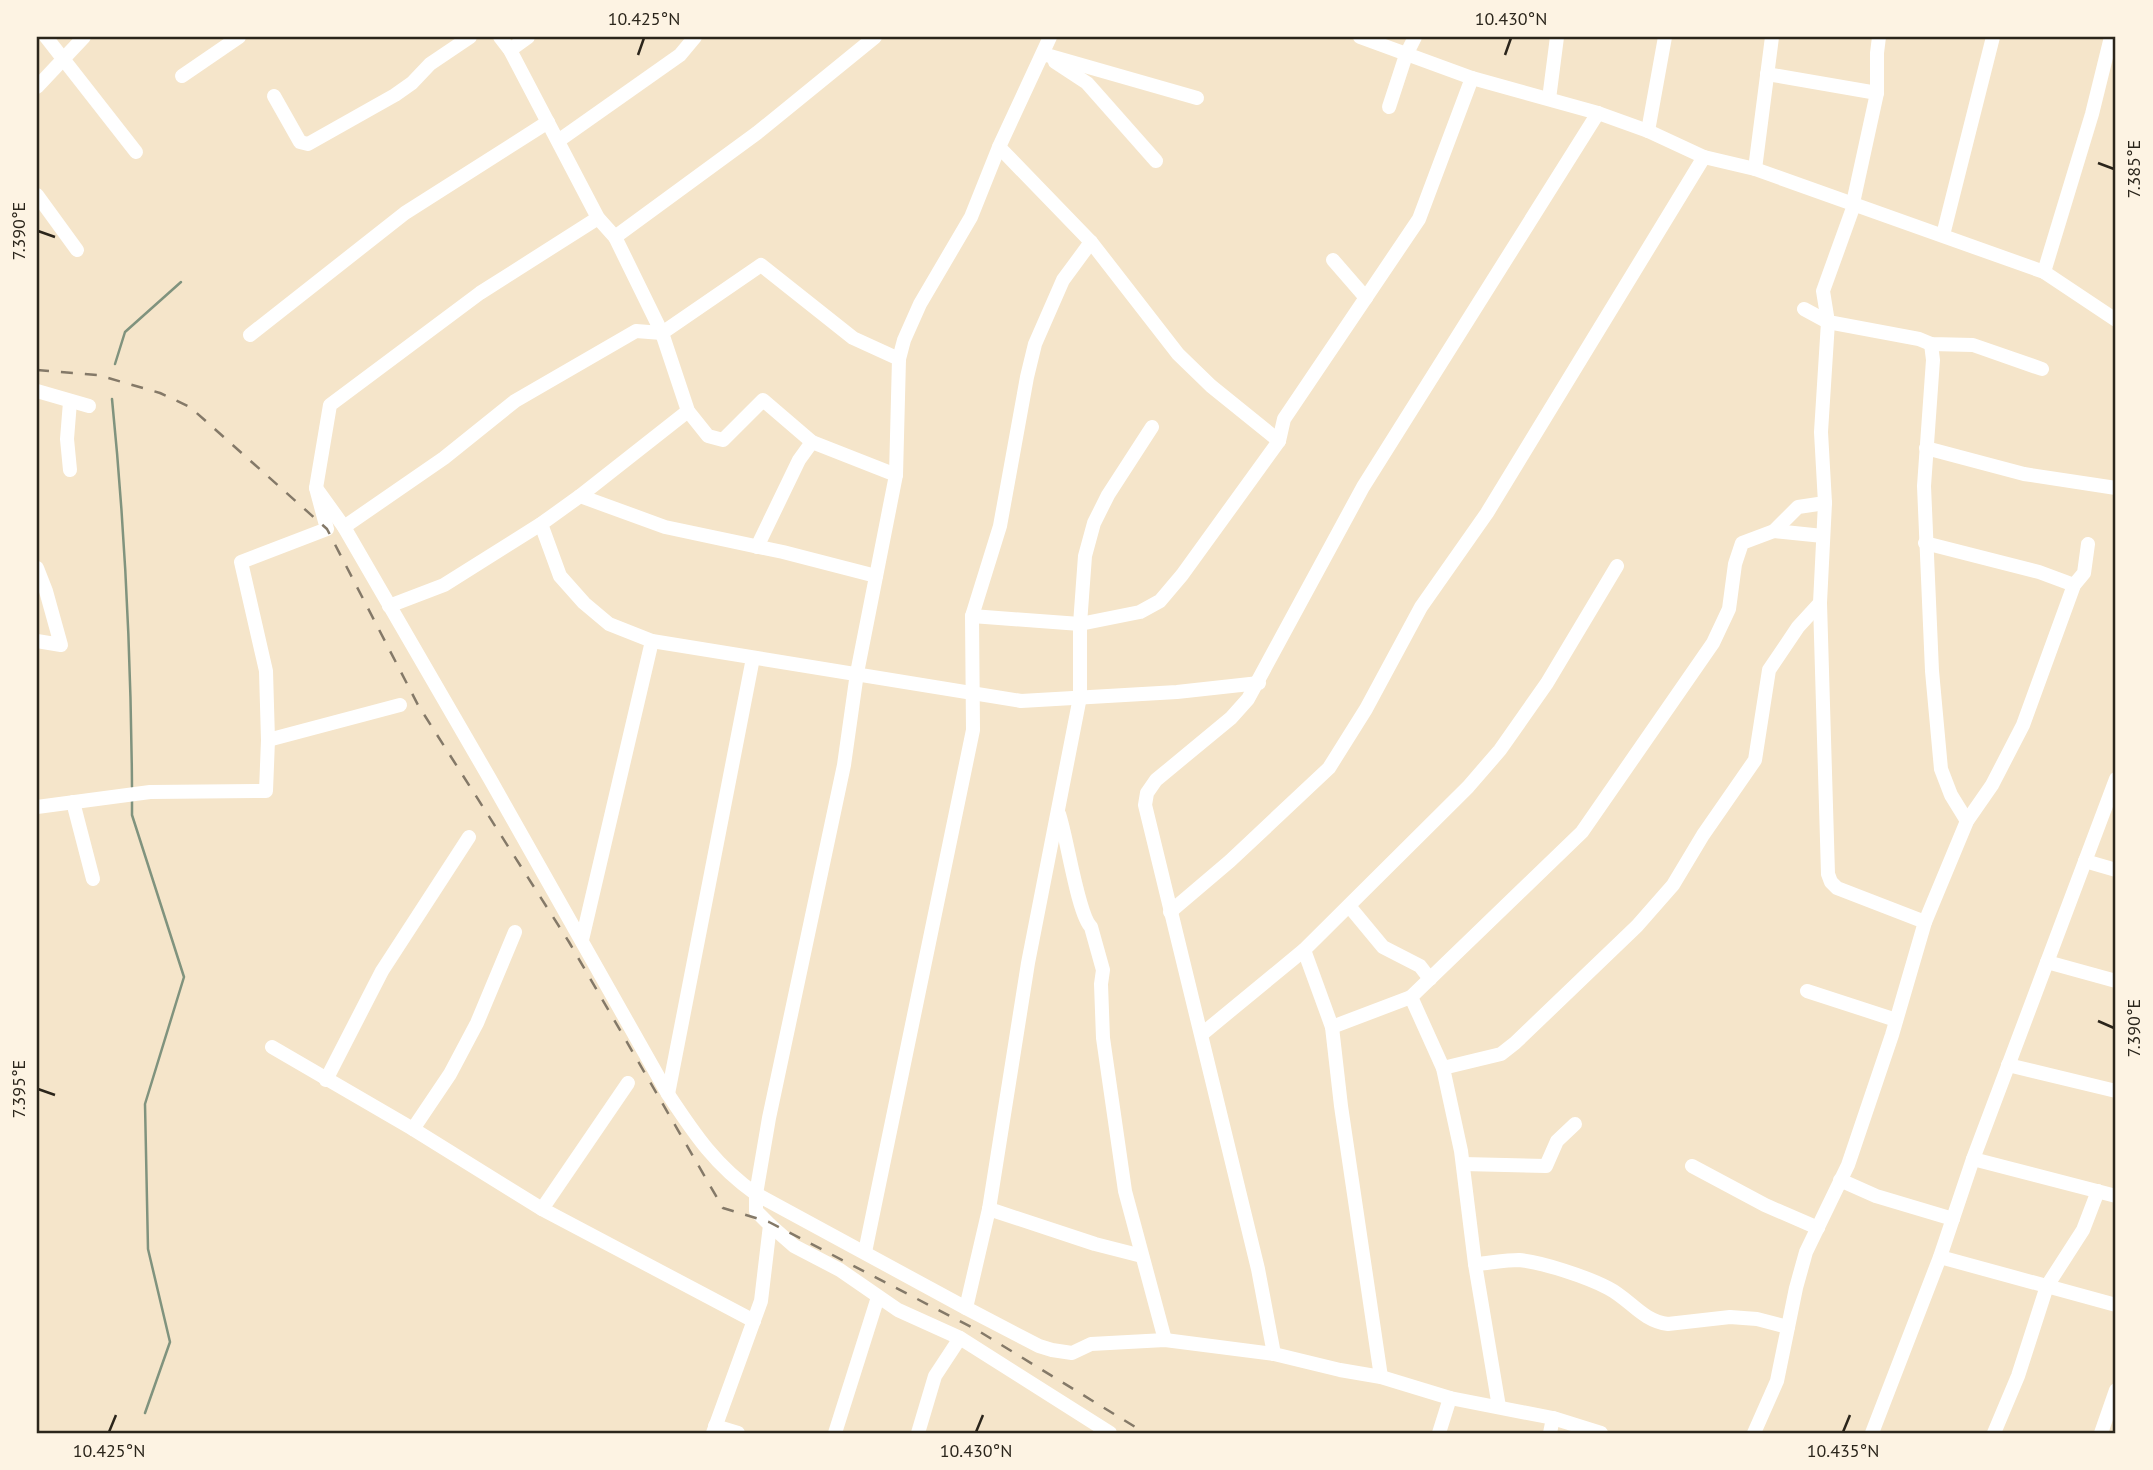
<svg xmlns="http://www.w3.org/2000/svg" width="2153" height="1470" viewBox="0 0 2153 1470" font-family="'PT Sans',sans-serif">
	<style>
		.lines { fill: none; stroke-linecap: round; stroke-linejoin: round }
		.stream { stroke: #80937e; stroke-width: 2.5 }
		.minor { stroke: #fff; stroke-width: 14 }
		.rail { stroke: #847968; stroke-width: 2.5; stroke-dasharray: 12 12; stroke-linecap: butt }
		.ticks { fill: none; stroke: #2b251b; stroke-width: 2.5 }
		.neatline { fill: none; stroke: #2b251b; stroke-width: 2.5 }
		.ticks-label { font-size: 18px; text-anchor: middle; fill: #2b251b }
	</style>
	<rect width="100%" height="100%" fill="#f5e5ca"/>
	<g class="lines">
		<g class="stream">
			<path d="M115,364L125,332L181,282"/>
			<path d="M112,399C125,528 131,658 132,787"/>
			<path d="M132,800V815L184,977L145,1104L148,1249L170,1342L145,1413"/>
		</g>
		<g class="minor">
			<path d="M46,37L136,152"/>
			<path d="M500,37L510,50L598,218L615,237L662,333L688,411L708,436L723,440L763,400L812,442L896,475"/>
			<path d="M1360,37L1472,78L1598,113L1648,131L1704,157L1755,169L2044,272L2116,320"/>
			<path d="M510,50L528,37"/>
			<path d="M1043,54L1197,98"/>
			<path d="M1055,62L1087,83L1156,161"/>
			<path d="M1767,74L1877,93"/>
			<path d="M182,76L239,37"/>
			<path d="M37,87L84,37"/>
			<path d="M274,96L300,142L308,144L395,95L412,83L430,64L470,37"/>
			<path d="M1549,99L1557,37"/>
			<path d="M1389,107L1406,55L1415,37"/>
			<path d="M1648,131L1665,37"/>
			<path d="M558,141L680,55L695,37"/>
			<path d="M999,147L1091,242L1178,354L1211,386L1279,441"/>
			<path d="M1755,169L1772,37"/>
			<path d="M37,195L77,250"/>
			<path d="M1853,203L1877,93V53L1879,37"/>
			<path d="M1854,205L1823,291L1828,322L1821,432L1825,503L1820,603L1828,874L1831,882L1837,888L1925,922"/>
			<path d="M1943,235L1993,37"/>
			<path d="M615,237L757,133L875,37"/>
			<path d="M1333,260L1366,298"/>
			<path d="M2044,272L2092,114L2111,37"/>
			<path d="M1804,309L1828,322L1919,339L1931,344L1973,345L2042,369"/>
			<path d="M250,335L405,213L548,122"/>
			<path d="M1931,344L1933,360L1924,486L1932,671L1941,769L1951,795L1967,821"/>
			<path d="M37,391L89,406"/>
			<path d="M70,402L67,439L70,470"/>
			<path d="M1926,448L2024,474L2116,488"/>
			<path d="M316,488L344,527L490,779L668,1094C695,1135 716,1166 756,1194L966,1308L1039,1346L1052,1350L1072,1353L1091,1344L1165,1340L1274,1354L1340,1370L1381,1377L1450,1398L1553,1418L1601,1433"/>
			<path d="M580,496L665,527L783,552L876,576"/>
			<path d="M541,524L560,576L584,603L609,624L652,641L1021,701L1177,692L1259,683"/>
			<path d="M344,527L444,458L515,401L636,331L662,333L761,265L853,338L899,359"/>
			<path d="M1774,531L1823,536"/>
			<path d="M1925,543L2039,572L2074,585"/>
			<path d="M757,547L799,460L812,442"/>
			<path d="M37,568L46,591L61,645L37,641"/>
			<path d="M389,606L444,585L541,524L580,496L688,411"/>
			<path d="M972,616L1080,624L1140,612L1160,601L1182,575L1279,441L1284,419L1419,219L1472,78"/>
			<path d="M268,740L400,705"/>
			<path d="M73,802L93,879"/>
			<path d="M37,807L150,792L266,791L268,740L266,671L241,562L327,529L316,488L330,405L480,293L598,218"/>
			<path d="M1059,814C1067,837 1078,915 1091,927L1103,970L1101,984L1103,1038L1125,1191L1165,1340"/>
			<path d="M2085,861L2116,870"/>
			<path d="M1349,906L1383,947L1420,966L1430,979"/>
			<path d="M1170,912L1230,861L1329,768L1366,709L1421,607L1487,513L1704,157"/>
			<path d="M582,940L652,641"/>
			<path d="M1304,950L1332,1027L1341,1106L1381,1377"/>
			<path d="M2047,962L2116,981"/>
			<path d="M1807,991L1896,1020"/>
			<path d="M1411,997L1443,1068L1461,1151L1475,1264L1499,1407"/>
			<path d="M1332,1027L1411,997L1582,832L1713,643L1729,609L1735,564L1742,543L1774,531L1798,507L1825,503"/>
			<path d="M1202,1034L1304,950L1468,787L1500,750L1547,683L1617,566"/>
			<path d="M272,1047L413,1129L542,1209L754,1321"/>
			<path d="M2008,1065L2116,1091"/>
			<path d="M1443,1068L1501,1054L1515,1043L1637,926L1673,885L1703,835L1755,760L1769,670L1798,627L1820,603"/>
			<path d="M326,1080L382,971L469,837"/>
			<path d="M668,1094L753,658"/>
			<path d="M413,1129L450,1074L477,1023L515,932"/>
			<path d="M1973,1159L2116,1196"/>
			<path d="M1463,1164L1546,1166L1557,1141L1575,1124"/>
			<path d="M1692,1166L1765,1205L1818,1228"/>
			<path d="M1840,1180L1876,1196L1953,1219"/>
			<path d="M542,1209L628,1083"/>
			<path d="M989,1209L1095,1244L1142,1256"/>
			<path d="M770,1225L794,1246L840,1270L898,1310L960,1338L1110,1433"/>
			<path d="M865,1252L973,730L972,616L1000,526L1027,377L1035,344L1063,280L1091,242"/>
			<path d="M1940,1257L2116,1305"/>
			<path d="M1475,1264C1489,1263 1505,1260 1519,1260C1542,1262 1587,1277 1608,1288C1630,1299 1642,1321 1668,1324L1730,1317L1757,1319L1788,1327"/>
			<path d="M966,1308L989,1209L1028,963L1080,697V624L1085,556L1094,523L1108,495L1152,427"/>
			<path d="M1274,1354L1258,1269L1145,805L1147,793L1156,780L1231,718L1248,699L1363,487L1598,113"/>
			<path d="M715,1426L738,1433"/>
			<path d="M713,1433L761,1301L770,1225L756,1211V1194L769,1118L844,765L857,673L896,475L899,359L904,340L920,304L971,217L999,147L1050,37"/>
			<path d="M835,1433L878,1297"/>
			<path d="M918,1433L935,1376L960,1338"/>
			<path d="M1439,1433L1450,1398"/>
			<path d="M1550,1433L1553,1418"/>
			<path d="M1754,1433L1777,1381L1796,1288L1806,1252L1848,1165L1892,1035L1925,922L1967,821L1992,785L2023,725L2074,585L2084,573L2088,544"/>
			<path d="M1872,1433L1940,1257L1973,1159L2116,779"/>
			<path d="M1994,1433L2018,1376L2047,1286L2083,1230L2098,1191"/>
			<path d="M2101,1433L2116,1390"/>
		</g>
		<path class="rail" d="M37,370L98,375L160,393L190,407L327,529L418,705L569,942L723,1208L769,1222L977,1330L1145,1433"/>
	</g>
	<path class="ticks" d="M638,55L644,38M1505,55L1511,38M2098,163L2114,169M38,231L55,237M2098,1021L2114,1028M38,1089L55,1095M109,1432L116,1415M976,1432L983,1415M1843,1432L1850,1415"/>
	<rect width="2153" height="1470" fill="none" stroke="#fdf3e3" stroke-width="77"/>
	<rect x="38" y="38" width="2076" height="1394" class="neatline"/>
	<g class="ticks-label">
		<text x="644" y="25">10.425°N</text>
		<text x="1511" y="25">10.430°N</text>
		<text transform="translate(2134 169) rotate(-90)" y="6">7.385°E</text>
		<text transform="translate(19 231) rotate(-90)" y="6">7.390°E</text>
		<text transform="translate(2134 1028) rotate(-90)" y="6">7.390°E</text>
		<text transform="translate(19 1089) rotate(-90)" y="6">7.395°E</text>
		<text x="109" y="1457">10.425°N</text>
		<text x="976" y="1457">10.430°N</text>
		<text x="1843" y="1457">10.435°N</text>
	</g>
</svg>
